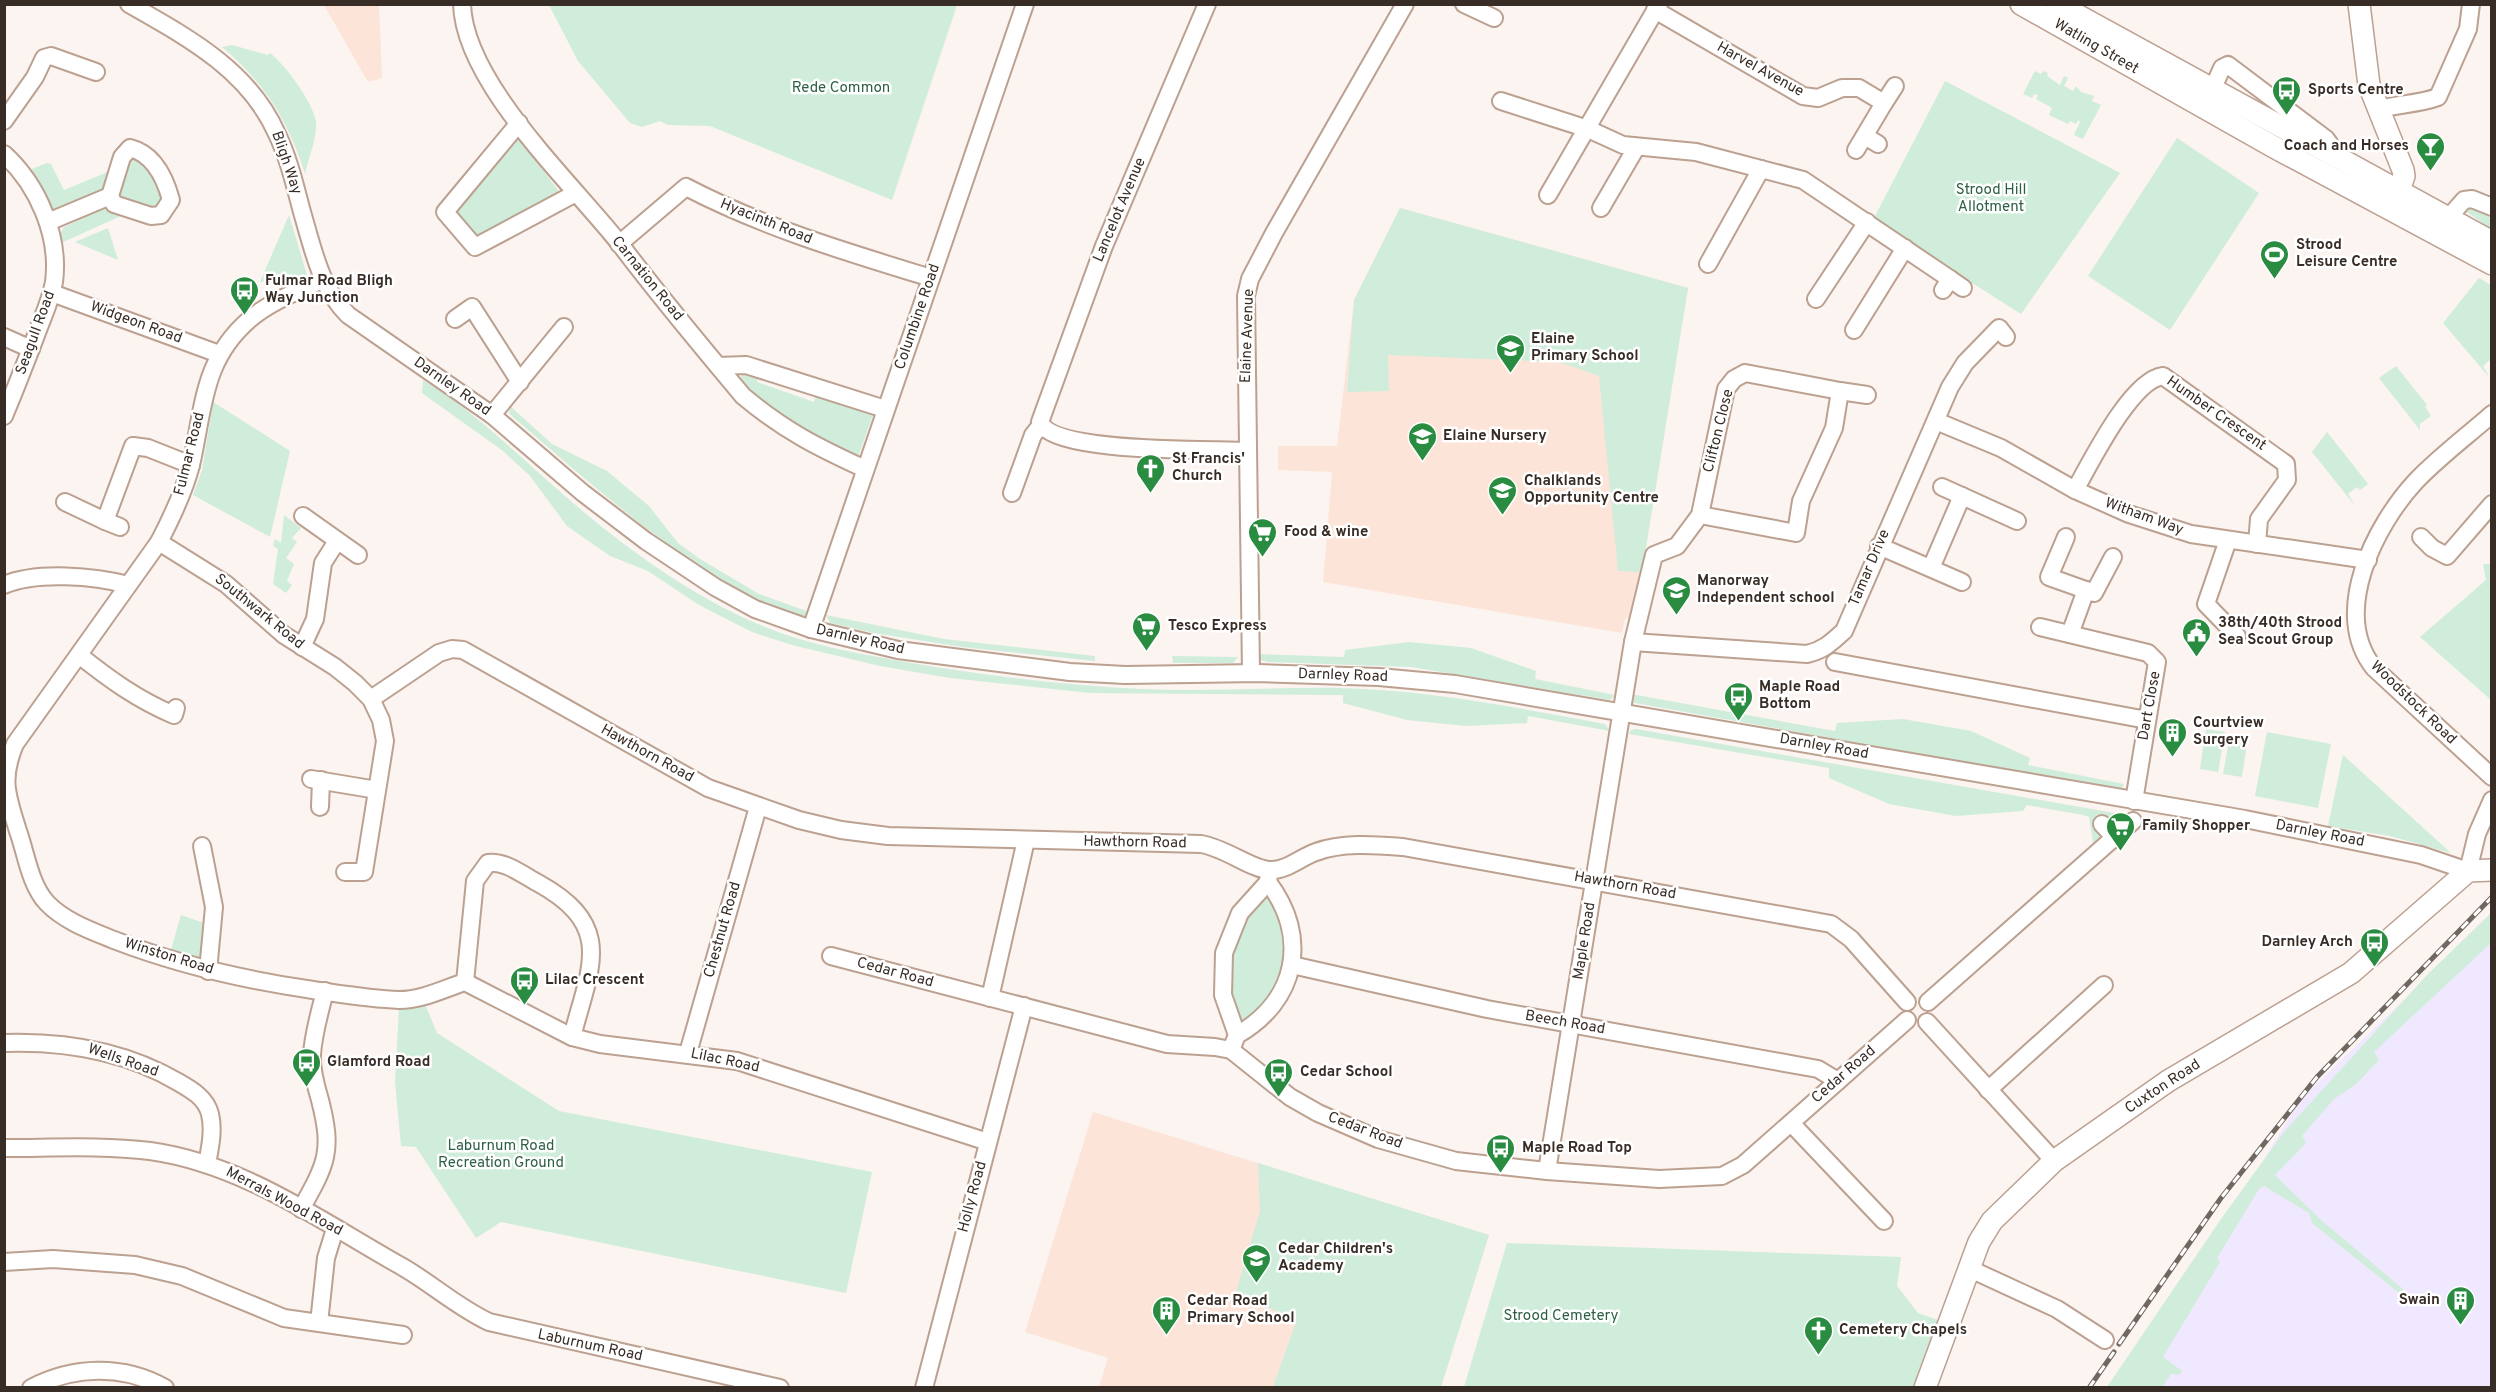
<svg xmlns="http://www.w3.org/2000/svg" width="2496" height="1392" viewBox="0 0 2496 1392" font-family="Overpass,sans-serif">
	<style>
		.built { fill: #fce5d8 }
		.industrial { fill: #efe8fe }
		.green { fill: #cfedda }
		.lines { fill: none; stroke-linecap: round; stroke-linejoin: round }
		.minor-casing { stroke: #bca090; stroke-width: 20 }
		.major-casing { stroke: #bca090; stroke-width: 24 }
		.minor { stroke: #fff; stroke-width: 16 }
		.major { stroke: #fff; stroke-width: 21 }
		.rail-casing { stroke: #716761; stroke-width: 5 }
		.rail { stroke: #fff; stroke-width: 3; stroke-dasharray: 9; stroke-linecap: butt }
		.labels { text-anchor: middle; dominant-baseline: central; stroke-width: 5; stroke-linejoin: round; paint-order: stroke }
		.street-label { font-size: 15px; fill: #382d26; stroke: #fff }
		.park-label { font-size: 15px; fill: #2e6044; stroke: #fff }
		.poi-label { font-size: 15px; font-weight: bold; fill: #382d26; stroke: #fff; text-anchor: start }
	</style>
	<rect width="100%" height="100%" fill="#fbf4f1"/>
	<g class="built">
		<path d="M324,5H379L382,78L368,82Z"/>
		<path d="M1400,208L1688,288L1642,572L1633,616L1625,619L1622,633L1323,582L1332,472L1278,470V446H1337L1354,300Z"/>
		<path d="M1093,1112L1489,1235L1441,1387H1099L1108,1358L1025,1332Z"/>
	</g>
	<path class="industrial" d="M2491,916V1387L2123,1388L2301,1099Z"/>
	<g class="green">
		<path d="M549,5H957L892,200L710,126L668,125L660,121L642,127L630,123L578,61Z"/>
		<path d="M232,45L268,55L270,53C284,63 315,105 316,123C317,139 308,159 305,174C289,122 264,82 222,47Z"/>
		<path d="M2035,71L2041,74L2043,71L2048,73L2047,76L2060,85L2064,76L2068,78L2064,86L2073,91L2076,86L2081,92L2094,96L2092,101L2101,105L2083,139L2074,135L2080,122L2078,120L2076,124L2070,121L2068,124L2049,115L2052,108L2036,99L2038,95L2034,94L2032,98L2023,94Z"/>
		<path d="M1945,81L2120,173L2021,314L1873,220Z"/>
		<path d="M518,137L560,193L475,240L454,214L457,204Z"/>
		<path d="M2177,138L2259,193L2170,330L2088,276Z"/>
		<path d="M127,158H137L148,168L161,199L155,208L118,199Z"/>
		<path d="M47,163L51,164L64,190L110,171L102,194L60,212L51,208L29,170Z"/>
		<path d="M2467,203L2491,218V229L2464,210Z"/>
		<path d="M107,207L123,215L61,243L58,238L64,227Z"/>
		<path d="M1400,208L1688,288L1642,572L1618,571L1599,376L1559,362L1388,355L1389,391L1347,392L1354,300Z"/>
		<path d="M289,215L307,275L287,289L280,280L260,282Z"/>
		<path d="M108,228L118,260L75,242Z"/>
		<path d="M2479,278L2491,285V359L2483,366L2489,377L2443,323Z"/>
		<path d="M2396,366L2427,405L2425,407L2431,416L2420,424V430L2379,378Z"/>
		<path d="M744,372L759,374L757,382L814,402L816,395L874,412L858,457L788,421L739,380Z"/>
		<path d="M423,380C469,407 516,453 557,489C616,541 685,593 758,624C803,644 852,652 900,661C979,675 1061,685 1141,689C1207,692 1274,687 1339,688C1430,690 1517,708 1605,724L1610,731L1528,716L1527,723L1466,726L1407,720L1343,703V695H1338L1090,693L950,678L880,666L792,645L752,632L699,605L648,571L610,556L567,526L530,476L503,451L422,393Z"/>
		<path d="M213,402L290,451L270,537L193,495L202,470Z"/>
		<path d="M510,406L552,444L607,471L649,506L678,543L700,559L759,594L809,612L806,616C734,613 571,467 513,417L509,413Z"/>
		<path d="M2327,432L2368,484L2360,490L2357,487L2348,494L2356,507L2312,452Z"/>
		<path d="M284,515L301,528L292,538L297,542L286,558L294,564L287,581L292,585L286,593L273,584L278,549L273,546L275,539L281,543Z"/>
		<path d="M2483,564H2491V700L2420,637L2486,580Z"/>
		<path d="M826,615L944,639L1095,656V661L962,647L874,633L830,623Z"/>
		<path d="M1409,642L1471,648L1536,671L1535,679L1615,695L1610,700L1411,667L1267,662L1258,659V654L1344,657L1345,650Z"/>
		<path d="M1172,656L1238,657L1233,663H1173Z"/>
		<path d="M1631,694L1835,731L1837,723L1903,719L1971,731L2030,758L2028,765L2124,784L2121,790L1629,702Z"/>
		<path d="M1636,729L2120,814L2123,818L2113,827H2096L2101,837L2093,843L2089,817L2083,815L2027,805L2023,811L1956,816L1889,804L1829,778V768L1629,734L1631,730Z"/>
		<path d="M2206,729L2225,732L2218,772L2200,769Z"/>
		<path d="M2267,732L2331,744L2318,808L2255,796Z"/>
		<path d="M2230,735L2248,737L2242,777L2223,774Z"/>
		<path d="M2343,755L2451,853L2390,836L2328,826Z"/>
		<path d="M1266,889L1274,898L1288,947L1273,997L1237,1029L1226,995L1233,934Z"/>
		<path d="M2491,913V943L2374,1052L2379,1060L2356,1084L2334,1099L2302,1136L2306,1143L2275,1175L2321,1220L2403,1289L2400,1294L2312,1223L2309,1213L2264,1186L2259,1189L2217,1258L2220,1262L2163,1357L2182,1371L2179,1375L2171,1374L2162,1387H2107L2221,1219L2284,1132L2427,975Z"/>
		<path d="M181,915L207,924L204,952L196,961L170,953Z"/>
		<path d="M425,1004L437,1033L559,1111L872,1172L846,1293L501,1222L476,1238L416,1147L401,1146L395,1082L399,1007Z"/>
		<path d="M1258,1163L1489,1235L1441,1387H1273L1297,1319L1235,1295L1260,1211Z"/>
		<path d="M1507,1243L1901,1257L1897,1286L1918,1313L1938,1320L1913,1387H1464Z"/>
	</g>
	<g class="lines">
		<defs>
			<g id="minor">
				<path d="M129,4C187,37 249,70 277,134C289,159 295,186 302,212C313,249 320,287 348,315L492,415L583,493L646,541L715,587L755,609L811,629L898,650L1070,672L1125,675L1257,673L1379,677L1455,684L2245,819L2421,855L2468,871L2477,834L2492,800"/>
				<path d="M462,4C464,83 572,183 620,244C659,296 701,346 743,396C785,431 817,447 865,469"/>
				<path d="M1207,4L1104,246L1040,422C1053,454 1212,449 1247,451"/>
				<path d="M1464,4L1494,18"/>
				<path d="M1655,10L1803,96L1818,98L1842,88H1859L1884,103L1856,150"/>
				<path d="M2213,88L2222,68L2228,65L2326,139L2329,143L2326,151"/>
				<path d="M1501,101L1588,129L1623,145L1696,152L1803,180L1950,279L1943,290"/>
				<path d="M1884,103L1895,86"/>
				<path d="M2379,109C2399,104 2419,104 2438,97L2468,29L2471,4"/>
				<path d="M4,121L35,77L44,58L51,56L96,72"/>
				<path d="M519,123L445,212L475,247L576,193"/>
				<path d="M1865,136L1878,144"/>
				<path d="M4,154C38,185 60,236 54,282C51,299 44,314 38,330C27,359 16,388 4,416"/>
				<path d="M1548,195L1659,4"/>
				<path d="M1601,208L1636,148"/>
				<path d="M2449,217L2464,200L2472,199L2492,207"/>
				<path d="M48,222L110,196L122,157L130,148C154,154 165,178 171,200L161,215L151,216L114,204L110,196"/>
				<path d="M619,244L686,187C765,228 846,252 931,278"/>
				<path d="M1708,264L1761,169"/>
				<path d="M1950,279L1963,288"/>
				<path d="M322,280C298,291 270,302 250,319C202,360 204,408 191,465C184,492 172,517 159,542L15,744C0,780 7,795 18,831C26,853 30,885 47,903C64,921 92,931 114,940C179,965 244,980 313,990C341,994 370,999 399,1000C422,1000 443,989 465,982"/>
				<path d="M52,293L219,354"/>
				<path d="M1816,299L1867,222"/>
				<path d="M455,319L472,307L520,382"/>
				<path d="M1854,330L1905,248"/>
				<path d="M4,337L31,349"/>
				<path d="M718,366L746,365L885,409"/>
				<path d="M1840,391L1867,395"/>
				<path d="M2492,414C2467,436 2439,457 2416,481C2375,525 2330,613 2374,668L2492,777"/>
				<path d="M492,415L564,327"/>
				<path d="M1936,421L2001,448L2075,490L2129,514L2191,534L2368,560"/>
				<path d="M1942,487L1962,496"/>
				<path d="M2075,490C2091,462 2131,380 2163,376L2286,464L2287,480L2259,519L2257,544"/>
				<path d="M1012,493L1033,435L1041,425"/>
				<path d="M65,502L105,521L133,446L148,448L191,465"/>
				<path d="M303,516L358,555"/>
				<path d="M105,521L120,527"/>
				<path d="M2066,537L2049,577L2094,593L2113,557"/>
				<path d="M2421,537L2432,548L2447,556L2492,504"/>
				<path d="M2228,540L2206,604L2237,636"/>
				<path d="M159,542L226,584L284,635L335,667L355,683L371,699L381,720L385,741L364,872H345"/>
				<path d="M1879,546L1962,582"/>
				<path d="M1931,568L1962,496L2017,521"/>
				<path d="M4,585C37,571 95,576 128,585"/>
				<path d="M2040,627L2148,653L2157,662L2134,801"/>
				<path d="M811,629L1025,4"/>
				<path d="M2070,634L2086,590"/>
				<path d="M1633,642L1807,654C1824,650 1832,642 1844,631L1950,387L1965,363L1999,328L2006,337"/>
				<path d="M302,647L315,619L323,563L337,541"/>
				<path d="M79,655C109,679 138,700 174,715L176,708"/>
				<path d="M1835,662L2147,720"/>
				<path d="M1251,672L1246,296L1250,279L1274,233L1405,4"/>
				<path d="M371,699L439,653L452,649L463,650L708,788L799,820L841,830L888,836L1201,844C1226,848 1252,870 1270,870C1286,871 1301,857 1316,852C1343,842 1376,845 1403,847L1831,924L1851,939L1907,1002"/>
				<path d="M311,779L377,790"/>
				<path d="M320,807L321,780"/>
				<path d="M2102,824L2114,837"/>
				<path d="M202,846L214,907L208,971"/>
				<path d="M831,956L1167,1044L1215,1047L1231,1050L1290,1097L1318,1113L1378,1139L1456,1161L1547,1171L1659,1179L1722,1176L1743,1165L1907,1020"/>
				<path d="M1292,965L1487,1009L1818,1069L1838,1081"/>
				<path d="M465,982L572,1037L600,1044L737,1061L988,1142"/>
				<path d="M465,982L475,881L488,863C506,861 523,875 538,883C616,926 590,967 572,1037"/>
				<path d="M990,998L1026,840"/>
				<path d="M1928,1002L2133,821"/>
				<path d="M1927,1022L2054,1161"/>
				<path d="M1237,1035C1297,1001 1310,937 1268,882"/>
				<path d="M4,1043C65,1041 125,1051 178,1082C192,1090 206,1098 210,1114C214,1130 210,1148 207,1164"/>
				<path d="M1231,1050L1237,1035L1223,995L1224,953L1240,913L1268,882L1269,871"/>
				<path d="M688,1053L758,807"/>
				<path d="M1988,1090L2104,985"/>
				<path d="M1791,1123L1884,1221"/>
				<path d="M4,1148C52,1148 102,1145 150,1151C243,1164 321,1221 401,1266C431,1283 457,1307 489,1322L780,1388"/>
				<path d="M1547,1171L1633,642L1654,555L1677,546L1700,515L1726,389L1734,379L1745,373L1840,391L1834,428L1801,501L1796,533L1700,515"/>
				<path d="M301,1209C327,1163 333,1151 320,1100C316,1086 311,1070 312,1055C313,1034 320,1012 325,991"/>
				<path d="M4,1262L53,1259L135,1265L182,1276L284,1318L403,1335"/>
				<path d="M1968,1268L2057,1309L2105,1340"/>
				<path d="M319,1323L326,1258L335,1229"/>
				<path d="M31,1388C73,1366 123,1364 165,1388"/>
				<path d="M924,1388L1024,1006"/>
			</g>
			<g id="major">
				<path d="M2021,4L2274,147L2492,264"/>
				<path d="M2057,4L2492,242"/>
				<path d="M2359,4L2369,85L2403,170L2404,176L2399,190"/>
				<path d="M1925,1388L1979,1242L1992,1221L2054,1161L2168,1081L2351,973L2468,871L2492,870"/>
			</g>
		</defs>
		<use href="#minor" class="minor-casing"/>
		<use href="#major" class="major-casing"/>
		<use href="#minor" class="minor"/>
		<use href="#major" class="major"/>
		<defs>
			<g id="rail">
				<path d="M2119,1344L2221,1198L2317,1077L2492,897"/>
				<path d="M2089,1388L2114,1352"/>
			</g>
		</defs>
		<use href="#rail" class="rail-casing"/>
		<use href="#rail" class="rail"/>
	</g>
	<defs>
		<symbol id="bus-pin" viewBox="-11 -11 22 30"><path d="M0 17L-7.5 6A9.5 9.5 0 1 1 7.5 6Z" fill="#298c40" stroke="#fff"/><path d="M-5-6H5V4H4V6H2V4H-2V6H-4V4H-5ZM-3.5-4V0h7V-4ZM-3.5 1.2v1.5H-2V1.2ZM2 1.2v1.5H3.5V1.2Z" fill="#fff"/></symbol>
		<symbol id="bar-pin" viewBox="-11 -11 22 30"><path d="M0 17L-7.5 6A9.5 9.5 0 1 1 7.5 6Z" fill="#298c40" stroke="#fff"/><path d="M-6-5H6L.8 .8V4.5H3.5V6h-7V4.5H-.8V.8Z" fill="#fff"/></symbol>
		<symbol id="stadium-pin" viewBox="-11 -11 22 30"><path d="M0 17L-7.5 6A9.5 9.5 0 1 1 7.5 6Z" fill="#298c40" stroke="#fff"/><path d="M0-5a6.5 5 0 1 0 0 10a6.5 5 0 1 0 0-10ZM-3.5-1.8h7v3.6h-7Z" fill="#fff"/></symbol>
		<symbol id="school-pin" viewBox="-11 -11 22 30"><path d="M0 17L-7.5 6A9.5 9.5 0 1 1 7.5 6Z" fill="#298c40" stroke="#fff"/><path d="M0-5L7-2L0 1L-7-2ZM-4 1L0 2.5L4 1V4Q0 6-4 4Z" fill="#fff"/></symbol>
		<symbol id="church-pin" viewBox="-11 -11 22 30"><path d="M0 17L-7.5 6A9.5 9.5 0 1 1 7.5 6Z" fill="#298c40" stroke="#fff"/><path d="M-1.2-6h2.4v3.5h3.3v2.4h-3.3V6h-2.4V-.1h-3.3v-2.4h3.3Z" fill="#fff"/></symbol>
		<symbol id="supermarket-pin" viewBox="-11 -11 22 30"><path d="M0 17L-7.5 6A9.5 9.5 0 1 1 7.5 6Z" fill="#298c40" stroke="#fff"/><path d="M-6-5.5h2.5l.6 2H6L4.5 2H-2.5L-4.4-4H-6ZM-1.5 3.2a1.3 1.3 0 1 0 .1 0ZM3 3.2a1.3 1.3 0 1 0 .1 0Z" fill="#fff"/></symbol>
		<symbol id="civic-pin" viewBox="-11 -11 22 30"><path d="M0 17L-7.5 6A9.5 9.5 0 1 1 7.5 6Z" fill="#298c40" stroke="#fff"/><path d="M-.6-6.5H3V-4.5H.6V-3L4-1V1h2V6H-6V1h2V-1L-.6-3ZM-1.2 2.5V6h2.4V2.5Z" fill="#fff"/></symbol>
		<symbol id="building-pin" viewBox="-11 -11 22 30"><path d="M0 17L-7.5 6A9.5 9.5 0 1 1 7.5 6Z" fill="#298c40" stroke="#fff"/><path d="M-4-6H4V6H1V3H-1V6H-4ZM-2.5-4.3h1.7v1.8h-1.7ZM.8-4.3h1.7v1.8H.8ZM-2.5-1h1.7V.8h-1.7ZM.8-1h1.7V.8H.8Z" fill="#fff"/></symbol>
	</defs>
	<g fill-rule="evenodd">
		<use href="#bus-pin" x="2270" y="74" width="33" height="45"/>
		<use href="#bar-pin" x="2414" y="130" width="33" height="45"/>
		<use href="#stadium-pin" x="2258" y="238" width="33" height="45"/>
		<use href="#bus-pin" x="228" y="274" width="33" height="45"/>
		<use href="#school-pin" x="1494" y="332" width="33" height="45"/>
		<use href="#school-pin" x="1406" y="420" width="33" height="45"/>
		<use href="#church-pin" x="1134" y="452" width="33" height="45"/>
		<use href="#school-pin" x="1486" y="474" width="33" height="45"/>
		<use href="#supermarket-pin" x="1246" y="516" width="33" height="45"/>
		<use href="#school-pin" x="1660" y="574" width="33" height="45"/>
		<use href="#supermarket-pin" x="1130" y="610" width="33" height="45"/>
		<use href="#civic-pin" x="2180" y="616" width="33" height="45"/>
		<use href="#bus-pin" x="1722" y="680" width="33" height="45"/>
		<use href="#building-pin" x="2156" y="716" width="33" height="45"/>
		<use href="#supermarket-pin" x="2104" y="810" width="33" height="45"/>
		<use href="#bus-pin" x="2358" y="926" width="33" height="45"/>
		<use href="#bus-pin" x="508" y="964" width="33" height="45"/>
		<use href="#bus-pin" x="290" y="1046" width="33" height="45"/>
		<use href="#bus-pin" x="1262" y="1056" width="33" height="45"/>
		<use href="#bus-pin" x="1484" y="1132" width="33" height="45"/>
		<use href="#school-pin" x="1240" y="1242" width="33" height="45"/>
		<use href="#building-pin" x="2444" y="1284" width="33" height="45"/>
		<use href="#building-pin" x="1150" y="1294" width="33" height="45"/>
		<use href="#church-pin" x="1802" y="1314" width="33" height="45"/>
	</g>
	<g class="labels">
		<g class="street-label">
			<text transform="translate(2096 47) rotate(30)">Watling Street</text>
			<text transform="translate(1760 70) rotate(29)">Harvel Avenue</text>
			<text transform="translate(286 163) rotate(71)">Bligh Way</text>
			<text transform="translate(1120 210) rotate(-67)">Lancelot Avenue</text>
			<text transform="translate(766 222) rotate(22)">Hyacinth Road</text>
			<text transform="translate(647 279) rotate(51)">Carnation Road</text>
			<text transform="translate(918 317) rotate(-71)">Columbine Road</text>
			<text transform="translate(136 323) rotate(20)">Widgeon Road</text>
			<text transform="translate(36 333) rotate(-70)">Seagull Road</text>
			<text transform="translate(1248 336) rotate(-88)">Elaine Avenue</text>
			<text transform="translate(452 387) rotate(35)">Darnley Road</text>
			<text transform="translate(2216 414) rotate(35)">Humber Crescent</text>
			<text transform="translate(1719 431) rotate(-76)">Clifton Close</text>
			<text transform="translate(190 454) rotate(-76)">Fulmar Road</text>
			<text transform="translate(2144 517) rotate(20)">Witham Way</text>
			<text transform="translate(1870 568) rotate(-67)">Tamar Drive</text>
			<text transform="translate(259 612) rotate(39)">Southwark Road</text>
			<text transform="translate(860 640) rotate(13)">Darnley Road</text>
			<text transform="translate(1343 676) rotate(2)">Darnley Road</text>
			<text transform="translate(2413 703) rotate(44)">Woodstock Road</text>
			<text transform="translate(2150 706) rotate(-80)">Dart Close</text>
			<text transform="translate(1824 747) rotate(10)">Darnley Road</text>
			<text transform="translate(647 754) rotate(29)">Hawthorn Road</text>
			<text transform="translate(2320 834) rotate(11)">Darnley Road</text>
			<text transform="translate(1135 843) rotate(1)">Hawthorn Road</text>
			<text transform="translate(1625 886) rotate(10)">Hawthorn Road</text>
			<text transform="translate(723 930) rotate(-74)">Chestnut Road</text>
			<text transform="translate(1585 941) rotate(-81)">Maple Road</text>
			<text transform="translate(169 957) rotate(17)">Winston Road</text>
			<text transform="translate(895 973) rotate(15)">Cedar Road</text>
			<text transform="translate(1565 1023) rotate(10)">Beech Road</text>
			<text transform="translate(123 1061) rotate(19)">Wells Road</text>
			<text transform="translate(725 1061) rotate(12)">Lilac Road</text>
			<text transform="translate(1844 1075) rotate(-41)">Cedar Road</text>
			<text transform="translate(2163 1087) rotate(-33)">Cuxton Road</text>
			<text transform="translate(1365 1131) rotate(21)">Cedar Road</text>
			<text transform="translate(973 1197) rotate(-75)">Holly Road</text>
			<text transform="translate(284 1202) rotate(28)">Merrals Wood Road</text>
			<text transform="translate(590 1346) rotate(12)">Laburnum Road</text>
		</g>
		<g class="park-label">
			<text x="841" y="88">Rede Common</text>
			<text x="1991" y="190">Strood Hill<tspan x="1991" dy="17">Allotment</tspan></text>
			<text x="501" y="1146">Laburnum Road<tspan x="501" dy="17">Recreation Ground</tspan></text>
			<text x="1561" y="1316">Strood Cemetery</text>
		</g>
		<g class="poi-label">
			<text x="2308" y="90">Sports Centre</text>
			<text x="2409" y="146" text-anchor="end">Coach and Horses</text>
			<text x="2296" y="245">Strood<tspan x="2296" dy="17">Leisure Centre</tspan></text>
			<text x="265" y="281">Fulmar Road Bligh<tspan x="265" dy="17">Way Junction</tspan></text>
			<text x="1531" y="339">Elaine<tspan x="1531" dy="17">Primary School</tspan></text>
			<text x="1443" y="436">Elaine Nursery</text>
			<text x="1172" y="459">St Francis'<tspan x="1172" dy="17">Church</tspan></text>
			<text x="1524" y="481">Chalklands<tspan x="1524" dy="17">Opportunity Centre</tspan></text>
			<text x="1284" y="532">Food &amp; wine</text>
			<text x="1697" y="581">Manorway<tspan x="1697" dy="17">Independent school</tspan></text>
			<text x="2218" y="623">38th/40th Strood<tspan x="2218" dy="17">Sea Scout Group</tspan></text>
			<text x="1168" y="626">Tesco Express</text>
			<text x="1759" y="687">Maple Road<tspan x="1759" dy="17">Bottom</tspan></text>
			<text x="2193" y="723">Courtview<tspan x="2193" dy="17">Surgery</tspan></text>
			<text x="2142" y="826">Family Shopper</text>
			<text x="2353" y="942" text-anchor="end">Darnley Arch</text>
			<text x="545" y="980">Lilac Crescent</text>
			<text x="327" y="1062">Glamford Road</text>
			<text x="1300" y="1072">Cedar School</text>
			<text x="1522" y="1148">Maple Road Top</text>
			<text x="1278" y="1249">Cedar Children's<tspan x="1278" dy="17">Academy</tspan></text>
			<text x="2440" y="1300" text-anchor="end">Swain</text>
			<text x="1187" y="1301">Cedar Road<tspan x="1187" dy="17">Primary School</tspan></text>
			<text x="1839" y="1330">Cemetery Chapels</text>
		</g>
	</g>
	<rect width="2496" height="1392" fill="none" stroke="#382d26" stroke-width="12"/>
</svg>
